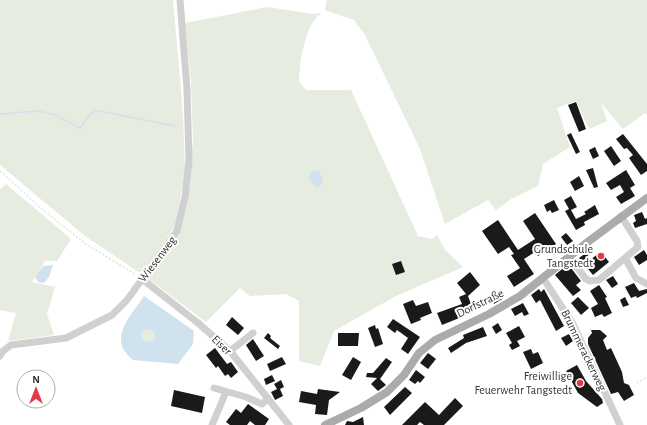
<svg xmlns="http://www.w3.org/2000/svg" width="647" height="425" viewBox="0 0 647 425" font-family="'Alegreya Sans',sans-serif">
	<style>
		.green { fill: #e6ecdf }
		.water { fill: #cfe2ee; fill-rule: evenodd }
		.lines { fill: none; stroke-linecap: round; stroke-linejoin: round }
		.stream { stroke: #cfe2ee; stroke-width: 1.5 }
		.building { fill: #1a1a1a }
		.path { stroke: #cdcdcd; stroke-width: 1; stroke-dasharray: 2 2; stroke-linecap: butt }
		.minor { stroke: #d0d0d0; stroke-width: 7 }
		.major { stroke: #ababab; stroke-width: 8 }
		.poi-dot { fill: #e63946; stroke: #fff; stroke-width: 1.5 }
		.labels { text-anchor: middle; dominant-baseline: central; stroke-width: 4; stroke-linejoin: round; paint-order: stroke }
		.poi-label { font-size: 12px; fill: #333; stroke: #fff; text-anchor: end }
		.street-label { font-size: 12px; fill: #333; stroke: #fff }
	</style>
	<rect width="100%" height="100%" fill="#fff"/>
	<g class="green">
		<path d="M0,0H173L183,114L185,171L176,224L156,255L140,273L85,236L0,165Z"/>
		<path d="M327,0H647V115L645,113L623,129L601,103L607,121L589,129L576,101L557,108L570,147L543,164L538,186L511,199L496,210L488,200L445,224L420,149L365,35L354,20L325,10Z"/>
		<path d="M267,7L313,14L322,13C319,15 315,18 313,22C304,35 299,66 299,82L306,90H351L418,236L432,239L437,235L445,250L463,267L396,296L334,331L320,366L299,361V301L286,294L250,296L240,288L206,322L147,278L178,234L191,166L193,139L191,82L185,23Z"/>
		<path d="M6,184L71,239L57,261H45L32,282L55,287L47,314L54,335L8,341L16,313L0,310V189Z"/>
		<circle cx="148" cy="335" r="7"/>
	</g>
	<g class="water">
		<path d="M313,170L319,171L323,182L319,188H317L310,181L309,176Z"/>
		<path d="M53,265L49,277L44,283L38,282L35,277L43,266Z"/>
		<path d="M144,296L194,331L193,344L178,364L133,360C106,339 131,316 144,296ZM150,329L154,332L155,337L152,341L147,342L142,339L141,334L144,330Z"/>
	</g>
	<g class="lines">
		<path class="stream" d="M0,114L37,111L53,114L80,128L94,110L175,126"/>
	</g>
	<g class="building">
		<path d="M576,102L586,129L579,132L568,105Z"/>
		<path d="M571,133L580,152L576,154L567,135Z"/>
		<path d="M623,134L647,164V171L641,175L629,158L633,155L627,148L624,149L616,139Z"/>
		<path d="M611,146L621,161L614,166L604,151Z"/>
		<path d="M595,147L599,156L593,159L589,150Z"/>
		<path d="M593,168L598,187L594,188L586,170Z"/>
		<path d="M626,170L635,185L630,188L635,196L621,204L616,197L624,192L620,185L611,190L606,183Z"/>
		<path d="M579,176L584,186L575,191L570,182Z"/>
		<path d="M571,196L577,207L571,210L576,219L586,214L584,212L595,205L599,214L584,222L585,225L576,230L565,211L569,209L564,200Z"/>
		<path d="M554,200L559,210L552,213L550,210L547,212L544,205Z"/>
		<path d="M642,212L645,219L647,218V224L635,228L633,223L636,221L634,215Z"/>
		<path d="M535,213L556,244L538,256L535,252L524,259L534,274L514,287L507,276L520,268L511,255L514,254L509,247L498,254L482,231L498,220L518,250L535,239L523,221Z"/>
		<path d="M566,233L573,241L567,245L561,237Z"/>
		<path d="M644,250L647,255V260L639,265L634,257Z"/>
		<path d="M601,252L609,262L593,275L579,258L586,253L591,259Z"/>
		<path d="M401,261L405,272L396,275L392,264Z"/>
		<path d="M568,264L581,281L576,285L581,290L573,296L555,275Z"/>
		<path d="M470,272L480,285L468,296L474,312L442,325L437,313L462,304L459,297L466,294L457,283Z"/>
		<path d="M613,276L618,284L612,288L606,280Z"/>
		<path d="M634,283L639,291L647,289V293L637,298L636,296L631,298L625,287Z"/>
		<path d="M599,285L607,297L605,298L612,313L604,317L602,314L595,317L591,308L598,304L590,291Z"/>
		<path d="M539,289L541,292L544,289L564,326L556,331L540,300L536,303L531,295Z"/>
		<path d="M498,293L502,299L494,304L490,297Z"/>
		<path d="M578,297L589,308L581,315L571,303Z"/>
		<path d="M625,297L629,305L623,307L620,300Z"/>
		<path d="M413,300L416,306L428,302L432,313L420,318L421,320L411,324L403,304Z"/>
		<path d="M523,303L529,314L524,316L522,312L515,316L511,309Z"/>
		<path d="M232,317L244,328L238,335L226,325Z"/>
		<path d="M393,319L420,337L408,354L401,349L408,338L397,330L395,333L387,327Z"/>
		<path d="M498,323L502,330L496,334L492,327Z"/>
		<path d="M375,325L376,329L378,328L383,344L375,347L368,328Z"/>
		<path d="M519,326L525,337L517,341L520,346L512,350L509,345L512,343L506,333Z"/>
		<path d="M483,327L487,336L466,343L451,353L448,348L464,338L463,335Z"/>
		<path d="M591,330H600L607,336L603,340L607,350L611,348L622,372L624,383L629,385L634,395L624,401L618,392L611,394L588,344V338L592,333Z"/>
		<path d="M268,333L271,336L270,338L280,346L278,349L264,338Z"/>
		<path d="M338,333H359L358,346H338Z"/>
		<path d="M569,334L573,341L566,346L561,338Z"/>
		<path d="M253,339L264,356L256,361L246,345Z"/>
		<path d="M215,348L227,364L231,362L238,372L231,378L228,374L225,376L218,366L216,368L206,355Z"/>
		<path d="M531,349L533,354L538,352L543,363L531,369L523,352Z"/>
		<path d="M428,353L436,359L428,369L420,363Z"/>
		<path d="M282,357L286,364L270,371L267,364Z"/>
		<path d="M353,357L361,362L351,380L342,375Z"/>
		<path d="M386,358L392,362L380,379L386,385L378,391L371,384L377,378L366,377L367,373H373Z"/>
		<path d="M577,365L586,381L602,399L603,403L597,407L578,393L566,371Z"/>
		<path d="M416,370L425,377L420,383L418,381L415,384L409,380Z"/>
		<path d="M272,375L275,381L266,385L264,379Z"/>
		<path d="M281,380L284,387L280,389L283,396L275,400L271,392L277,389L274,384Z"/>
		<path d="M405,387L412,393L390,415L384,407Z"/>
		<path d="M318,389L340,392L329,400L327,415L315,414L316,405L299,402L301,391L317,394Z"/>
		<path d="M174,390L205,397L202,413L171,406Z"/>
		<path d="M455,398L463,406L444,425H424L420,422L417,425H402L425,402L439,415Z"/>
		<path d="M248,404L269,419L265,425H255L250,421L247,425H230L226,422L236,409L241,413Z"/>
		<path d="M363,417L364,425H345L347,421L353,422Z"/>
	</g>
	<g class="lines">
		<g class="path">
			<path d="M0,171L43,210L86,244L136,275"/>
			<path d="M637,383L647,377"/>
		</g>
		<g class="minor">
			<path d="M569,257L586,279L590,281L599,280L638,247L637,241L621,216"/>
			<path d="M625,258L636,278L647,284"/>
			<path d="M543,278L573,324L620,425"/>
			<path d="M142,279L198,323L230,351L289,425"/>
			<path d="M230,351L253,333"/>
			<path d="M0,356L3,351L11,345L66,338L112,315L127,300L177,231L185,197L189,160L187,89L180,0"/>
			<path d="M214,388L246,397L262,404L268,399"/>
			<path d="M212,425L226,392"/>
		</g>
		<path class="major" d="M325,425L361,408L387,392L404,375L419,353L435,340L489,314L520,296L589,241L647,198"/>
	</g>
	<g class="poi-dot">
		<circle cx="601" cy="256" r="4"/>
		<circle cx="580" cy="383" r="4"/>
	</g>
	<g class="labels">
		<g class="poi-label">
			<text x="593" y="249">Grundschule<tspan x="593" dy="14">Tangstedt</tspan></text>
			<text x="572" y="376">Freiwillige<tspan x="572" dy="14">Feuerwehr Tangstedt</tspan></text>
		</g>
		<g class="street-label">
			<text transform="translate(157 259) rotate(-53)">Wiesenweg</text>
			<text transform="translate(480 303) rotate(-26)">Dorfstraße</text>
			<text transform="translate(222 345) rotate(44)">Eiser</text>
			<text transform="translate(584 350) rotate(64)">Brummerackerweg</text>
		</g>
	</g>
	<g transform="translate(36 389)"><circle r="19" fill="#ffffff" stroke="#adadad"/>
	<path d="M0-3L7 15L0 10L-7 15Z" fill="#e63946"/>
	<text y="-6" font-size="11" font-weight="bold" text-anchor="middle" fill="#333333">N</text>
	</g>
</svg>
